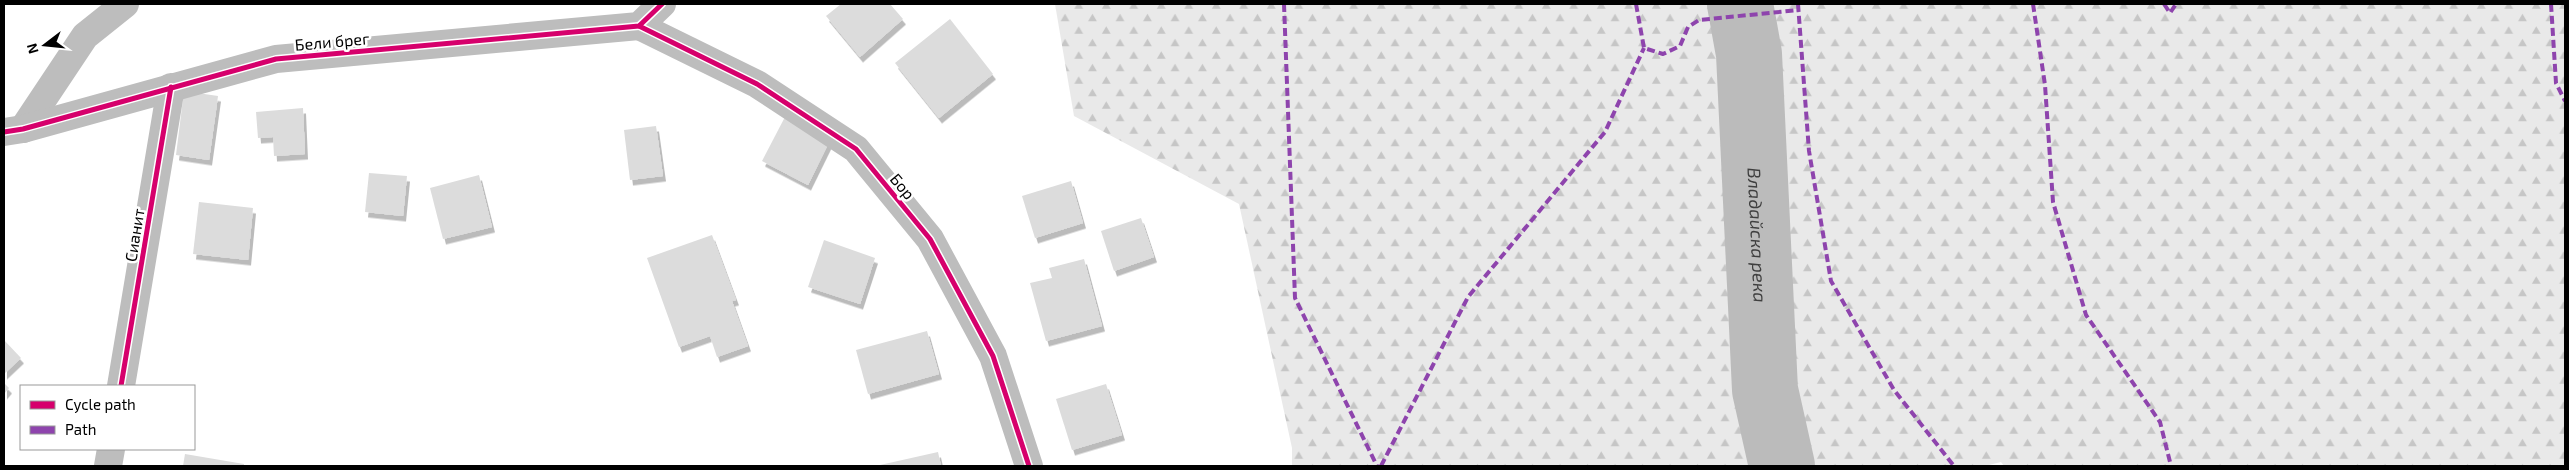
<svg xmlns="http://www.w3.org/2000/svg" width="2569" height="470" viewBox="0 0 2569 470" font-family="'Exo 2',sans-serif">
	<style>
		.forest { fill: url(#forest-firs) }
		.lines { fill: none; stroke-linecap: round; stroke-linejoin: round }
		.river { stroke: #bbb; stroke-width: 66 }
		.building { fill: #dcdcdc; filter: url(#shadow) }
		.minor { stroke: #bdbdbd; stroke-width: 28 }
		.quiet { stroke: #8e44ad; stroke-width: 4; stroke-dasharray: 8 4; stroke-linecap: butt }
		.cycleway-casing { stroke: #fff; stroke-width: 8 }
		.cycleway { stroke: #d6006c; stroke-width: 5 }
		.labels { text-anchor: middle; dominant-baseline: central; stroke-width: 5; stroke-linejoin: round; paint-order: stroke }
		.street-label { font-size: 16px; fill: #000; stroke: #fff }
		.water-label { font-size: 18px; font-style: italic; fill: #3f3f3f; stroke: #fff }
	</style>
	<defs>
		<pattern id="forest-firs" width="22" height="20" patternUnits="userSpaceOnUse" patternTransform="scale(1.25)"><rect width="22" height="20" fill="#e9e9e9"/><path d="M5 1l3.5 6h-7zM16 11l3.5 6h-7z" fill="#c6c6c6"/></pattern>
		<filter id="shadow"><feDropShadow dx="3" dy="5.5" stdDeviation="0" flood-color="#0004"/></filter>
	</defs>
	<rect width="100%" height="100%" fill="#fff"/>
	<path class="forest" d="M1055,4H2565V466H2004L2001,462L1985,466H1292V448L1239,204L1074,116Z"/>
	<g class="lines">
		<path class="river" id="s1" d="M1740,4L1749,54L1765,390L1782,466"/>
	</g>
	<g class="building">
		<path d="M841,4H890L903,19L860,57L826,16Z"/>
		<path d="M950,19L993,74L939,118L895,63Z"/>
		<path d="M184,91L218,96L209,160L176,155Z"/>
		<path d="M303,108L305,154L274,156L273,137L258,138L256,112Z"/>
		<path d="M786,115L831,138L808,185L762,161Z"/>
		<path d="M656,126L663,176L630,180L624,130Z"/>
		<path d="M369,173L407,176L403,216L365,212Z"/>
		<path d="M479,175L492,227L443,239L430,188Z"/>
		<path d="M1071,181L1083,223L1035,238L1022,196Z"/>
		<path d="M199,202L253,208L248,260L193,254Z"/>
		<path d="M1141,218L1154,257L1114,271L1101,231Z"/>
		<path d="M712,235L736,300L732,301L748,346L717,357L710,336L679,347L647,258Z"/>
		<path d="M824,240L875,258L860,304L808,287Z"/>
		<path d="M1084,259L1102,326L1046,341L1030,283L1052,278L1049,268Z"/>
		<path d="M927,331L939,374L868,394L856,350Z"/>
		<path d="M4,340L21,358L4,374Z"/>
		<path d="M4,383L9,388L4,394Z"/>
		<path d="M1106,384L1122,435L1072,450L1056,399Z"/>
		<path d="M938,452L941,466H880V465Z"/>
		<path d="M185,454L244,464V466H183Z"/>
	</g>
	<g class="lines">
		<g class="minor">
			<path d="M639,26L757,84L856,149L930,239L993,356L1029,466"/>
			<path d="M23,129L85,36L125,4"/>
			<path d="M4,132L23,129L276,59L639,26L662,4"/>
			<path d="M121,386L171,87"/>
			<path d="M108,466L111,449"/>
		</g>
		<g class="quiet">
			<path d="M1284,4L1295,298L1377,466"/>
			<path d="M1636,4L1644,48L1663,54L1680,46L1688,27L1699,20L1799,10"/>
			<path d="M1798,4L1809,151L1831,281L1894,390L1954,466"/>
			<path d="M2033,4L2045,85L2053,202L2086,315L2160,422L2171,466"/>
			<path d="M2164,4L2170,13L2176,4"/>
			<path d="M2551,4L2556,83L2565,101"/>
			<path d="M1381,466L1468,297L1605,132L1644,48"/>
		</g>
		<defs>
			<g id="cycleway">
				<path d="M639,26L757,84L856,149L930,239L993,356L1029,466"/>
				<path d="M4,132L23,129L276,59L639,26L662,4"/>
				<path d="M121,386L171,87"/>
			</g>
		</defs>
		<use href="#cycleway" class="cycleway-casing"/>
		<use href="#cycleway" class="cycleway"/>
	</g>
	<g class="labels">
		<g class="street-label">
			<text transform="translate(332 41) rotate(-5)">Бели брег</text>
			<text transform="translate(903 186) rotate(50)">Бор</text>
			<text transform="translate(134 235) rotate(-81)">Сианит</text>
		</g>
		<g class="water-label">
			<text stroke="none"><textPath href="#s1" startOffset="232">Владайска река</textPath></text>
		</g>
	</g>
	<rect width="2569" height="470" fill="none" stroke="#000000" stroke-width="10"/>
	<rect x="20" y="385" width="175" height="65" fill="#ffffff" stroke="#999999"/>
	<rect x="30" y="401" width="25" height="8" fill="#d6006c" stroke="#999999"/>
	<text x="65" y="410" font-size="15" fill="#000000">Cycle path</text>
	<rect x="30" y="426" width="25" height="8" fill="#8e44ad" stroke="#999999"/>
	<text x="65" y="435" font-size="15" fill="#000000">Path</text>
	<g transform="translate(45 45) rotate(254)" stroke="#ffffff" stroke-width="4" paint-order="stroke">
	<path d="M0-4L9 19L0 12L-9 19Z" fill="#000000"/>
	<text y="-8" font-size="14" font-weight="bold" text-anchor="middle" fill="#000000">N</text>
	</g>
</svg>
